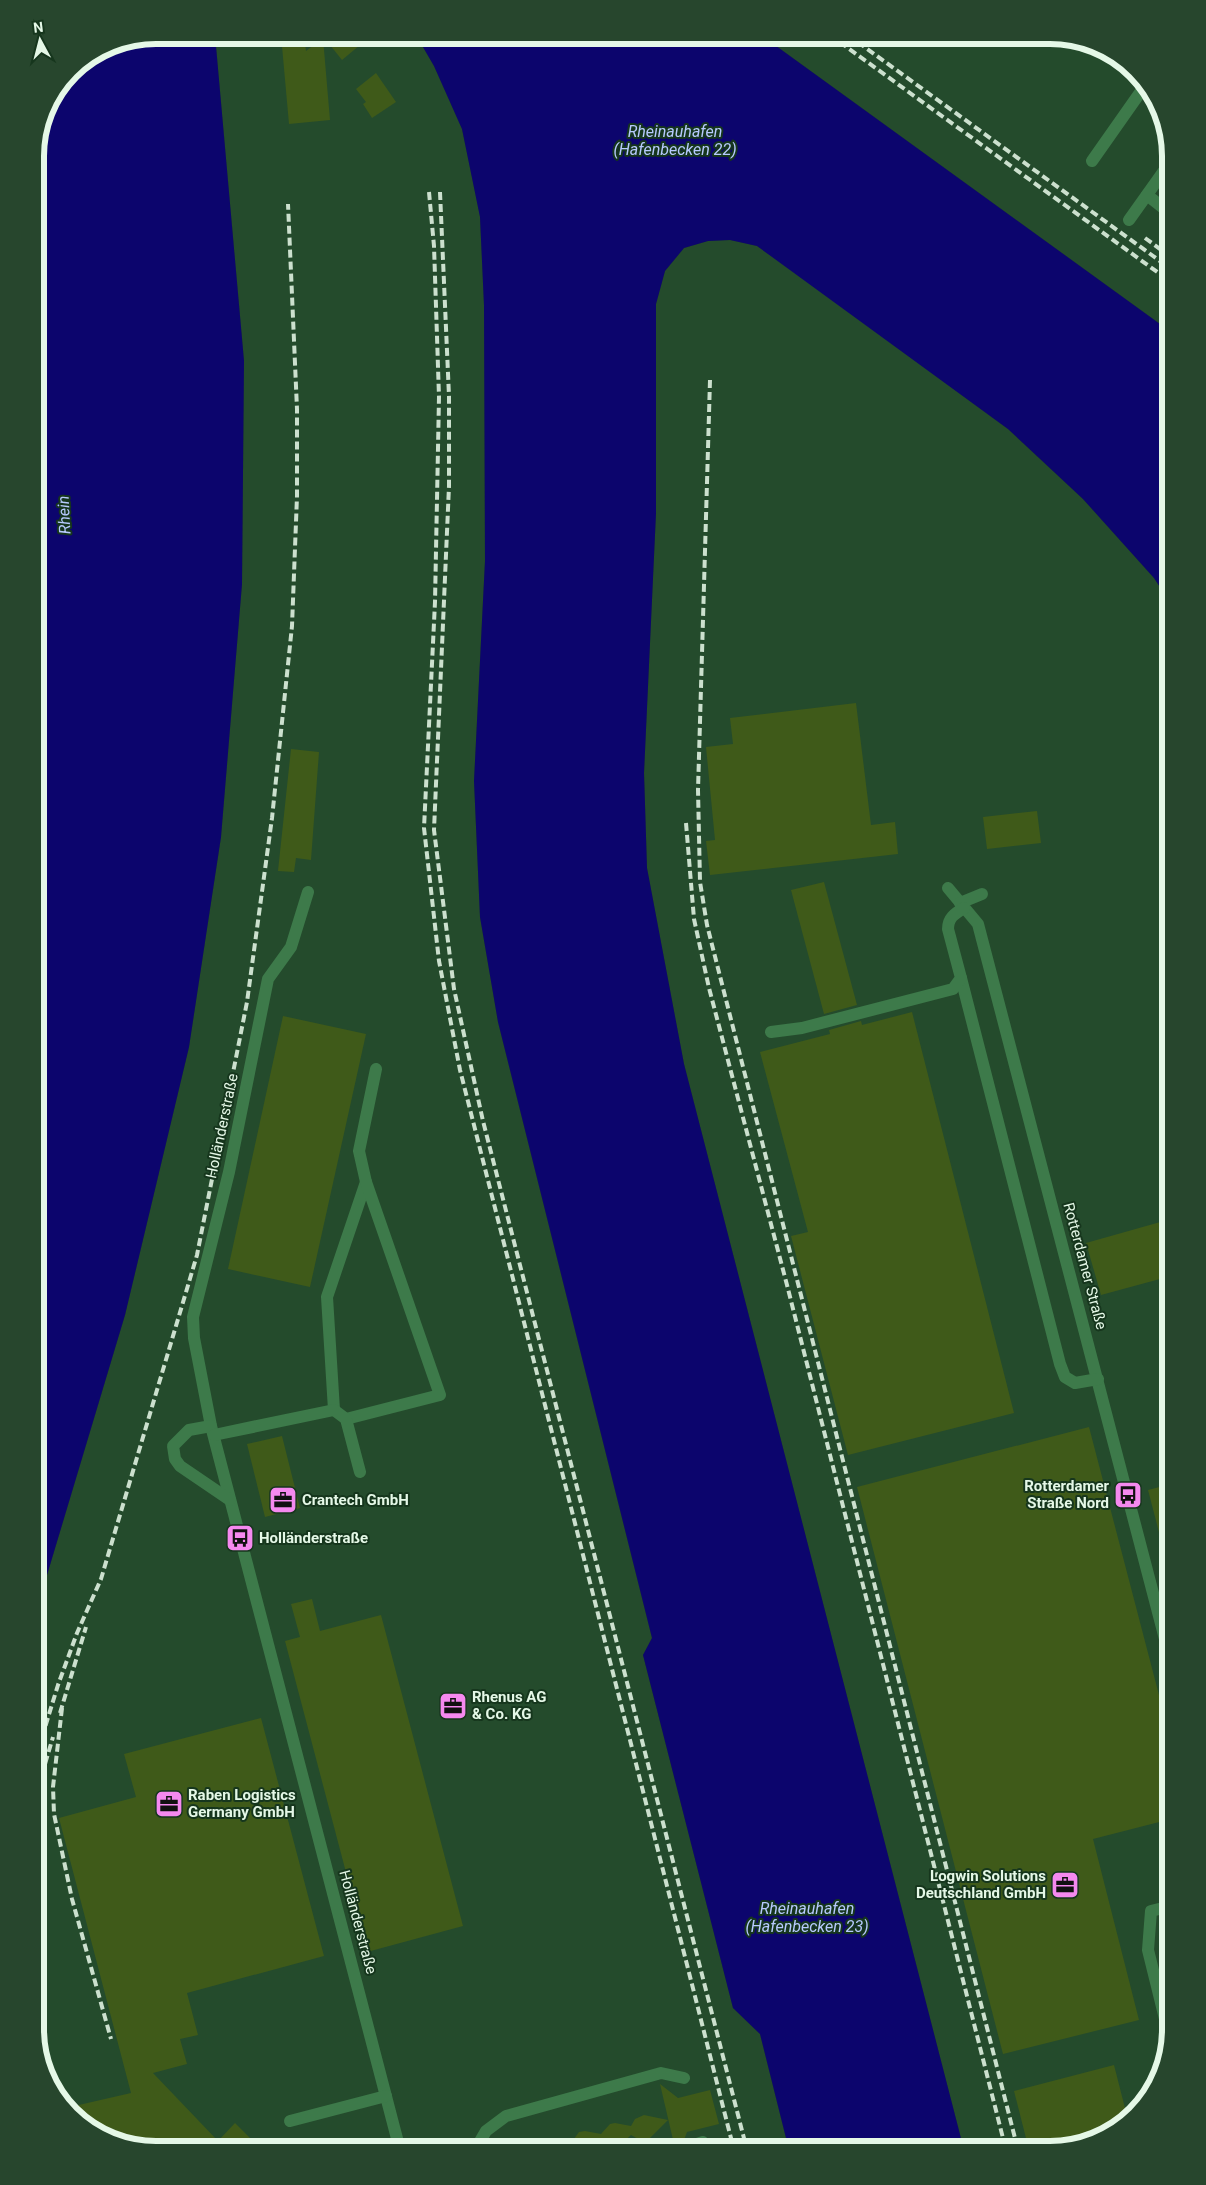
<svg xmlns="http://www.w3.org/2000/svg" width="1206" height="2185" viewBox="0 0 1206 2185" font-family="Roboto,sans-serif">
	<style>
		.built { fill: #244b2c }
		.water { fill: #0c056d }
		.building { fill: #3f5a19 }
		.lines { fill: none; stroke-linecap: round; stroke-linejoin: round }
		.minor { stroke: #3d7a4a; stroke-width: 12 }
		.rail { stroke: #cce0ce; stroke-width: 4; stroke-dasharray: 8 4; stroke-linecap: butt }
		.labels { text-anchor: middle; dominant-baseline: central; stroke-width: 4; stroke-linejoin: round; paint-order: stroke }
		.street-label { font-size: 15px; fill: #e5f8e7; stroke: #16361d }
		.poi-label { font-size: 15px; font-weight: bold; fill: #e5f8e7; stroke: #16361d; text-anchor: start }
		.water-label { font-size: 16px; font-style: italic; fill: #b7cafe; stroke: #16361d }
		.rim { fill: none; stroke: #e5f8e7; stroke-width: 6 }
	</style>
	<rect width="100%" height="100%" fill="#204027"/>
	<g class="built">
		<path d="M215,35H416L434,66L462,129L480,216L484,305L485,561L474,781L480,917L498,1022L652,1638L643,1655L733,2008L760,2034L789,2150H148L88,2130L44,2076L35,2029V1615L125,1315L189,1047L221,837L242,584L244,361Z"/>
		<path d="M761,35H1059L1124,60L1162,109L1171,156V332Z"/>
		<path d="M730,240L757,246L788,267L1008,429L1083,499L1154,578L1171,604V2030L1151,2097L1097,2141L1050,2150H964L684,1064L647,868L644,773L656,513V304L665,271L684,248L708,241Z"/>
	</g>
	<g class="water">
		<path d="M156,35H215L244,361L242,584L221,837L189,1047L125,1315L35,1615V148L44,109L71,70L110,44Z"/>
		<path d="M416,35H761L1171,332V604L1154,578L1083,499L1008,429L757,246L730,240L708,241L684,248L665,271L656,304V513L644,773L647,868L684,1064L964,2150H789L760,2034L733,2008L643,1655L652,1638L498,1022L480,917L474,781L485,561L484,305L480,217L462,129L434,66Z"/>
	</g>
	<g class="building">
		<path d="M281,35H304L306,51L323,38L330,120L289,124Z"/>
		<path d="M322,35H352L360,45L342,60Z"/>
		<path d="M376,73L396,102L372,118L363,104L366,102L356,89Z"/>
		<path d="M856,703L871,825L895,822L898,854L710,875L706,841L715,840L706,747L733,744L730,718Z"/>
		<path d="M291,749L319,752L311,860L296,858L294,872L278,871Z"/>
		<path d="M1037,811L1041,843L987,849L983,817Z"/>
		<path d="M824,882L857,1005L824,1014L791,890Z"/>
		<path d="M912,1012L1014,1413L848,1455L791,1236L808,1232L760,1052L830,1034L829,1030L861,1021L862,1025Z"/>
		<path d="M283,1016L366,1034L310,1287L228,1269Z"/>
		<path d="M1171,1219V1276L1101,1295L1086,1243Z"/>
		<path d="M1089,1427L1171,1741V1819L1093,1839L1139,2020L1003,2054L857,1487Z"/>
		<path d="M282,1436L300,1508L265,1517L247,1444Z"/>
		<path d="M1171,1484V1558L1166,1559L1148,1490Z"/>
		<path d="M312,1599L320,1631L381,1615L463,1926L367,1952L285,1641L300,1637L291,1604Z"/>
		<path d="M261,1718L324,1956L187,1993L198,2035L180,2039L187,2064L153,2073L218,2141L235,2123L262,2150H148L88,2130L70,2107L131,2093L59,1818L136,1797L124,1754Z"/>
		<path d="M1114,2065L1127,2116L1097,2141L1050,2150H1029L1014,2091Z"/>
		<path d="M660,2084L678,2098L710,2090L719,2124L687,2132L684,2140L674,2144Z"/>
		<path d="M644,2115L668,2120L648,2140H640L631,2135L618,2147H611L602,2142L595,2150H566L579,2132L585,2131L601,2134L610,2124L615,2123L631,2126L635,2119Z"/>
	</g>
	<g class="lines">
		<g class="minor">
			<path d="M1092,161L1144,87"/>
			<path d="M1147,195L1171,214"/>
			<path d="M1129,220L1171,161"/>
			<path d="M948,888L978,924L1171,1662"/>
			<path d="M308,892L291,947L268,979L229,1172L193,1317L194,1338L211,1426L400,2150"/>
			<path d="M960,903L982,894"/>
			<path d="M961,978L1060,1364L1065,1377L1075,1383L1098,1379"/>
			<path d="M771,1032L802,1028L953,989L961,978L948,929C948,918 954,914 964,908"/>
			<path d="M334,1410L327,1297L366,1182"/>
			<path d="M346,1419L440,1395L366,1182L359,1151L376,1069"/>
			<path d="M211,1426L189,1430L173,1446L175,1459L180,1466L230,1500"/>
			<path d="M214,1435L334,1410L346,1419L360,1472"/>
			<path d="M1169,2035L1148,1950L1151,1911L1171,1906"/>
			<path d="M290,2121L386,2096"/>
			<path d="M475,2150L486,2131L506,2116L661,2073L684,2078"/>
			<path d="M679,2150L703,2142"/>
		</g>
		<g class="rail">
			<path d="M830,35L1171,282"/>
			<path d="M848,35L1171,269"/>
			<path d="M429,192L434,246L439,397L435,602L424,828L439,961L460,1070L734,2150"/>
			<path d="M440,192L449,396V486L434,830L454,989L483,1121L747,2150"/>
			<path d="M1145,238L1171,257"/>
			<path d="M710,380L698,790L700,882L707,925L1018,2150"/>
			<path d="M686,823L694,919L709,988L787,1285L1006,2150"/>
			<path d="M62,1708L53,1787L54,1814L72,1899L111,2039"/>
			<path d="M60,1713L86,1627"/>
			<path d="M35,1760L58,1685L77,1633L101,1579L197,1255L247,1002L272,818L292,626L297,496V409L288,204"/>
			<path d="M35,1798L53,1737"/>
		</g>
	</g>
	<defs>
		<symbol id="bus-square" viewBox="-11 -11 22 22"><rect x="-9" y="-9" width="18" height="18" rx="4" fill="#f589ef" stroke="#16361d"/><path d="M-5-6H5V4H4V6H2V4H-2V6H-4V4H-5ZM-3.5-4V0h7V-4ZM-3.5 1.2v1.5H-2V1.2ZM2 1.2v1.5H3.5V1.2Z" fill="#111"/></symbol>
		<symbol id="office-square" viewBox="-11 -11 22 22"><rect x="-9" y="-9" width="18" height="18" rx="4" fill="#f589ef" stroke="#16361d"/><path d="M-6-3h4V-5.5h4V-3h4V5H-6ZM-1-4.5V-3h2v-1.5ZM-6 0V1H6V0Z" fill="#111"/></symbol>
	</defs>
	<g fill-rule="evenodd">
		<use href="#bus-square" x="1112" y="1479" width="32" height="32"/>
		<use href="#office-square" x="267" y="1484" width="32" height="32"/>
		<use href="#bus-square" x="224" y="1522" width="32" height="32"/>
		<use href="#office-square" x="437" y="1690" width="32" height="32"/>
		<use href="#office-square" x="153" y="1788" width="32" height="32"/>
		<use href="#office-square" x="1049" y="1869" width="32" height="32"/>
	</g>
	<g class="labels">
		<g class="street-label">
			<text transform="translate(222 1126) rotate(-78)">Holländerstraße</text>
			<text transform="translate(1085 1266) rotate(75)">Rotterdamer Straße</text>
			<text transform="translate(358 1922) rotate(75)">Holländerstraße</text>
		</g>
		<g class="poi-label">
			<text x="1109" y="1486" text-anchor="end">Rotterdamer<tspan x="1109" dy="17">Straße Nord</tspan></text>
			<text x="302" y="1500">Crantech GmbH</text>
			<text x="259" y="1538">Holländerstraße</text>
			<text x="472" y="1697">Rhenus AG<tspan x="472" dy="17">&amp; Co. KG</tspan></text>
			<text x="188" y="1795">Raben Logistics<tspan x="188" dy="17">Germany GmbH</tspan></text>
			<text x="1046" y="1876" text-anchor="end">Logwin Solutions<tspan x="1046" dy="17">Deutschland GmbH</tspan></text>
		</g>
		<g class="water-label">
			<text x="675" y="131">Rheinauhafen<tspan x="675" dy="18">(Hafenbecken 22)</tspan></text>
			<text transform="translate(64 515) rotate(-93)">Rhein</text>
			<text x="807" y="1908">Rheinauhafen<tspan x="807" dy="18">(Hafenbecken 23)</tspan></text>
		</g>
	</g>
	<path d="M0 0H1206V2185H0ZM156 44H1050A112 112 0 0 1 1162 156V2029A112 112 0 0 1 1050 2141H156A112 112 0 0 1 44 2029V156A112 112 0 0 1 156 44Z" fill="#27462d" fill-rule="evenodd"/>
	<path class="rim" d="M156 44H1050A112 112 0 0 1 1162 156V2029A112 112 0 0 1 1050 2141H156A112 112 0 0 1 44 2029V156A112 112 0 0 1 156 44Z"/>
	<g transform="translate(40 40) rotate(353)" stroke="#16361d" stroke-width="4" paint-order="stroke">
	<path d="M0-4L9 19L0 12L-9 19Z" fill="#e5f8e7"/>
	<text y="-8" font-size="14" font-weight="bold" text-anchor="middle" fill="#e5f8e7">N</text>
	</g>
</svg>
